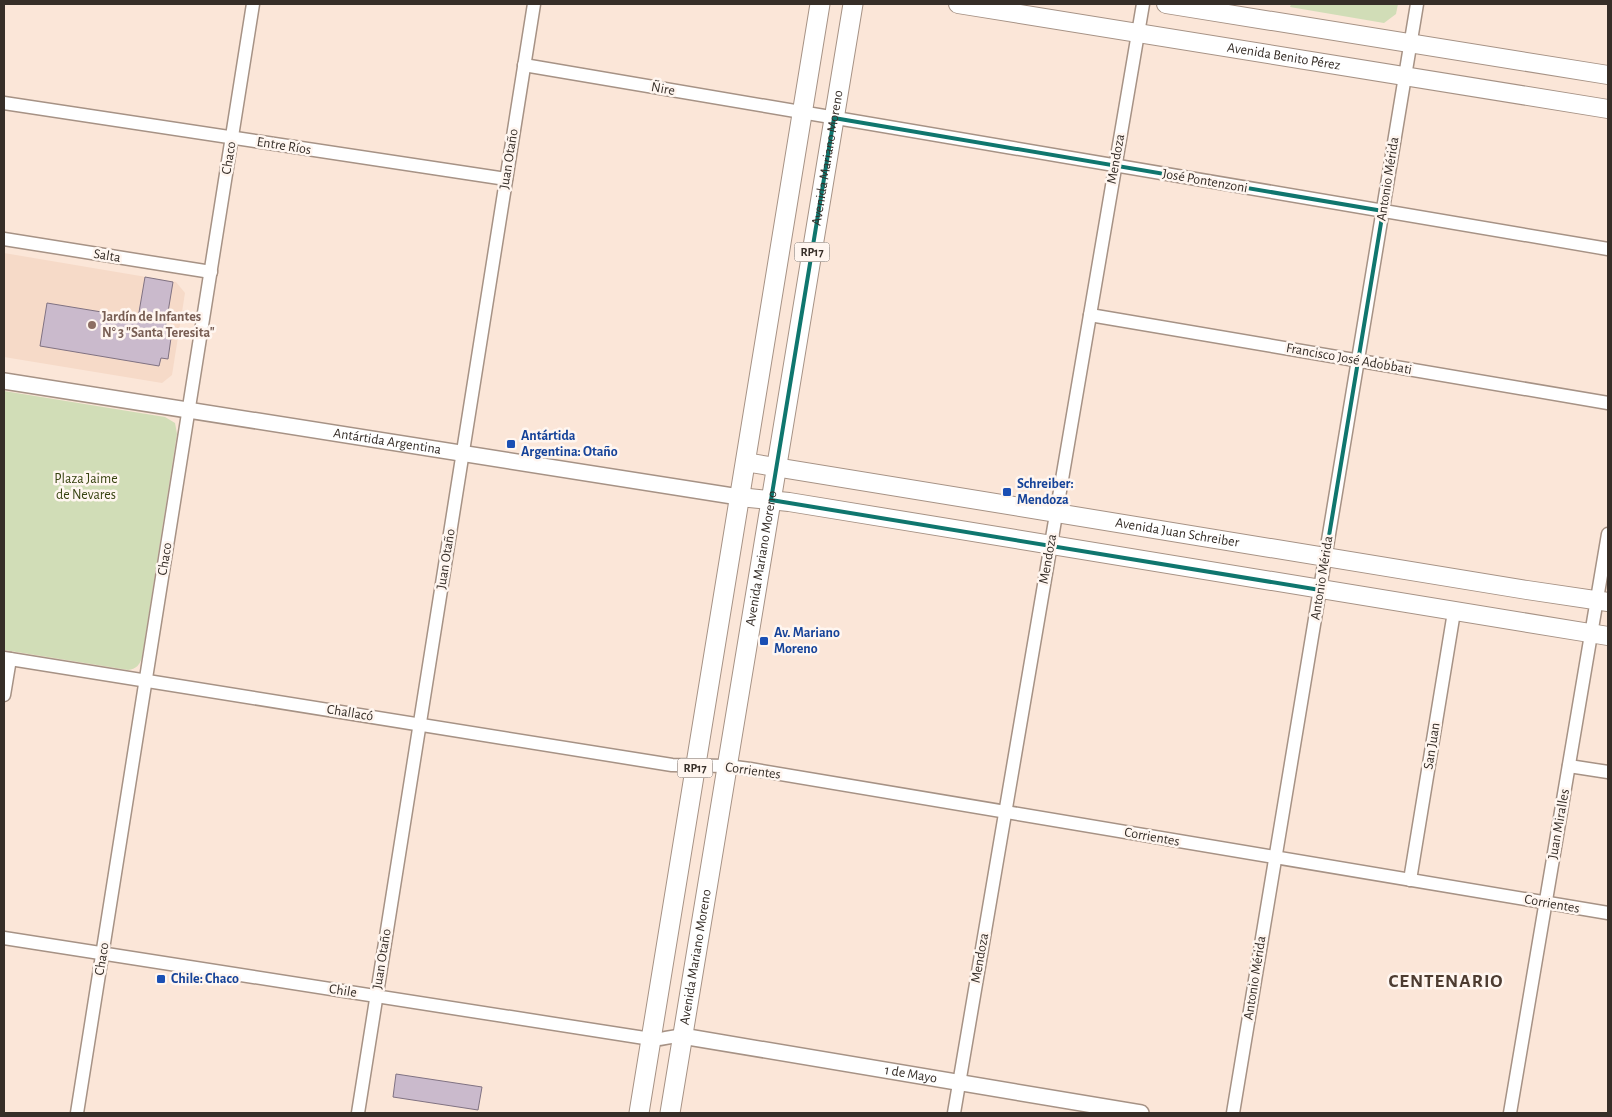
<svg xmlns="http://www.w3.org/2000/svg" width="1612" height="1117" viewBox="0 0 1612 1117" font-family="'Alegreya Sans',sans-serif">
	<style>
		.built { fill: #f6dac8 }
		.green { fill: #d1ddb7 }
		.building { fill: #cabacc; stroke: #807282 }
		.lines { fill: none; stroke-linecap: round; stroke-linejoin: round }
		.minor-casing { stroke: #a69285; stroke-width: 15 }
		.tertiary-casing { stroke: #a69285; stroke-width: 18 }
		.secondary-casing { stroke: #a69285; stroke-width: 20 }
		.primary-casing { stroke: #a69285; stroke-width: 21 }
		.minor { stroke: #fff; stroke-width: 12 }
		.tertiary { stroke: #fff; stroke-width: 15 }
		.secondary { stroke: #fff; stroke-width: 18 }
		.primary { stroke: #fff; stroke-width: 19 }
		.marked { fill: none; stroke: #0f766e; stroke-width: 4; stroke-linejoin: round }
		.education-dot { fill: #8d6e63; stroke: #fff6f0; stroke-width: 2 }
		.transit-dot { fill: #1a4fb4; stroke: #fff6f0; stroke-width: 2 }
		.labels { text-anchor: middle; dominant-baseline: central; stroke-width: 5; stroke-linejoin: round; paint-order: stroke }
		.shield { fill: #fff6f0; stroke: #726a64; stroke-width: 1 }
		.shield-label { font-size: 12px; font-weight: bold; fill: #362e28 }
		.street-label { font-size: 14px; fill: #362e28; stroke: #fff6f0 }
		.education-label { font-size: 14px; font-weight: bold; fill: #785e54; stroke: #fff6f0; text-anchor: start }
		.transit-label { font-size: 14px; font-weight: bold; fill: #164399; stroke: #fff6f0; text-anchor: start }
		.park-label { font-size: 14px; fill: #384411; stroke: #fff6f0 }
		.district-label { font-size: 19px; font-weight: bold; letter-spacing: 1px; fill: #4d3c31; stroke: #fff6f0 }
	</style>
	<rect width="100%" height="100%" fill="#fbe6d8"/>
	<path class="built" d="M4,253L176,282L185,293L172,375L162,383L4,357Z"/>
	<g class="green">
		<path d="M1291,4H1398L1396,14L1384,23L1290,7Z"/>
		<path d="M4,391L165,417L175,423L177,434L142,657C140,665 136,669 128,670L4,650Z"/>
	</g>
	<g class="building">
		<path d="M145,277L173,282L165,330L172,331L168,359L161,358L159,366L40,346L47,303L138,318Z"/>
		<path d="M396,1074L482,1087L478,1110L393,1097Z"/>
	</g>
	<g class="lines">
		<defs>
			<g id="minor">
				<path d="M524,65L1608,249"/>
				<path d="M4,103L506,179"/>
				<path d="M4,239L211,272"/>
				<path d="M1090,315L1608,403"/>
				<path d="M4,658L672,765L727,766L750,769L1608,913"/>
				<path d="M4,695L10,659"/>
				<path d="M1569,766L1608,772"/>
				<path d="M1410,880L1454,612"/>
				<path d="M4,938L651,1039C662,1041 671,1035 682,1036"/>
				<path d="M77,1113L253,4"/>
				<path d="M358,1113L534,4"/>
				<path d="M954,1113L1143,4"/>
				<path d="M1233,1113L1417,4"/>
				<path d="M1510,1113L1608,534"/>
			</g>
			<g id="tertiary">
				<path id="s1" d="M4,381L739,497"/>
				<path id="s2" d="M682,1036L1141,1113"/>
			</g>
			<g id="secondary">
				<path id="s3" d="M958,4L1608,109"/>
				<path d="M1166,4L1608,75"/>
				<path id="s4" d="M745,462L1527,590L1608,602"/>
				<path d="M739,497L789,502L1608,636"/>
			</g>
			<g id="primary">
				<path d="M639,1113L820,4"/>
				<path id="s5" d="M670,1113L853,4"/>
			</g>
		</defs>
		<use href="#minor" class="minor-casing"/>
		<use href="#tertiary" class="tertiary-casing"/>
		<use href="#secondary" class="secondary-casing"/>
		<use href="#primary" class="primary-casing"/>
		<use href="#minor" class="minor"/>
		<use href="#tertiary" class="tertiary"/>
		<use href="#secondary" class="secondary"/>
		<use href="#primary" class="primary"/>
	</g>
	<path class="marked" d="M834,118L1383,211L1320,590L771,500Z"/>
	<circle class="education-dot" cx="92" cy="325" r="5"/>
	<g class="transit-dot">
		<rect x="506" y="439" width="10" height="10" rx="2.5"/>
		<rect x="1002" y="487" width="10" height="10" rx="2.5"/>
		<rect x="759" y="636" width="10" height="10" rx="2.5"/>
		<rect x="156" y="974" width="10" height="10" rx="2.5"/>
	</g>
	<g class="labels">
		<g class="shield">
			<rect x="794.5" y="242.5" width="35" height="19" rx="4"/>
			<rect x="677.5" y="758.5" width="35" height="19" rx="4"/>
		</g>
		<g class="shield-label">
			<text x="812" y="252">RP17</text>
			<text x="695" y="768">RP17</text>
		</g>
		<g class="street-label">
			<text stroke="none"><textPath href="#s3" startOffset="330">Avenida Benito Pérez</textPath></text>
			<text transform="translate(663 89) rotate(10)">Ñire</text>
			<text transform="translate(284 146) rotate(9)">Entre Ríos</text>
			<text transform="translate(229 158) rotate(-81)">Chaco</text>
			<text transform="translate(509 159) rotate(-81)">Juan Otaño</text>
			<text stroke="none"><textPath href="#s5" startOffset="968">Avenida Mariano Moreno</textPath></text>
			<text transform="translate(1116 159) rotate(-80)">Mendoza</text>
			<text transform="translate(1388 179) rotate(-81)">Antonio Mérida</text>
			<text transform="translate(1205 181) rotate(10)">José Pontenzoni</text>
			<text transform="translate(107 256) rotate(9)">Salta</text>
			<text transform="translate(1349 359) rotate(10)">Francisco José Adobbati</text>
			<text stroke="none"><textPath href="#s1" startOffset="388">Antártida Argentina</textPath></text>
			<text stroke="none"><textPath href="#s4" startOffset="438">Avenida Juan Schreiber</textPath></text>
			<text transform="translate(165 559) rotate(-81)">Chaco</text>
			<text transform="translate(446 559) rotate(-81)">Juan Otaño</text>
			<text stroke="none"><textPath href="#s5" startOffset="562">Avenida Mariano Moreno</textPath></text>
			<text transform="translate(1048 559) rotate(-80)">Mendoza</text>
			<text transform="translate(1322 578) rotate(-81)">Antonio Mérida</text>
			<text transform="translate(350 713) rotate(9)">Challacó</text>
			<text transform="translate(1432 746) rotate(-81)">San Juan</text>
			<text transform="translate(753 771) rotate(8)">Corrientes</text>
			<text transform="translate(1559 824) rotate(-80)">Juan Miralles</text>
			<text transform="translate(1152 837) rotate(10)">Corrientes</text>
			<text transform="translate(1552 904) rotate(10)">Corrientes</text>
			<text stroke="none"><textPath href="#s5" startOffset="158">Avenida Mariano Moreno</textPath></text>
			<text transform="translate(980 958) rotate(-80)">Mendoza</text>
			<text transform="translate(102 959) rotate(-81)">Chaco</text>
			<text transform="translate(382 959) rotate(-81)">Juan Otaño</text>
			<text transform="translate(1255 978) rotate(-81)">Antonio Mérida</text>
			<text transform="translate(343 991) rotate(9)">Chile</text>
			<text stroke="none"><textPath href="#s2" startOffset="232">1 de Mayo</textPath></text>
		</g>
		<g class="education-label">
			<text x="102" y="317">Jardín de Infantes<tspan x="102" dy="16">N° 3 "Santa Teresita"</tspan></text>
		</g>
		<g class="transit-label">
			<text x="521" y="436">Antártida<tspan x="521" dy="16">Argentina: Otaño</tspan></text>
			<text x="1017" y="484">Schreiber:<tspan x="1017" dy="16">Mendoza</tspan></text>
			<text x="774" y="633">Av. Mariano<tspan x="774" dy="16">Moreno</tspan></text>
			<text x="171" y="979">Chile: Chaco</text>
		</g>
		<g class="park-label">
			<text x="86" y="479">Plaza Jaime<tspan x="86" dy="16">de Nevares</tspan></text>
		</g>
		<g class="district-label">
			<text x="1446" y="981">CENTENARIO</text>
		</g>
	</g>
	<rect width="1612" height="1117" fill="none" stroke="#362e28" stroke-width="10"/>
</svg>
